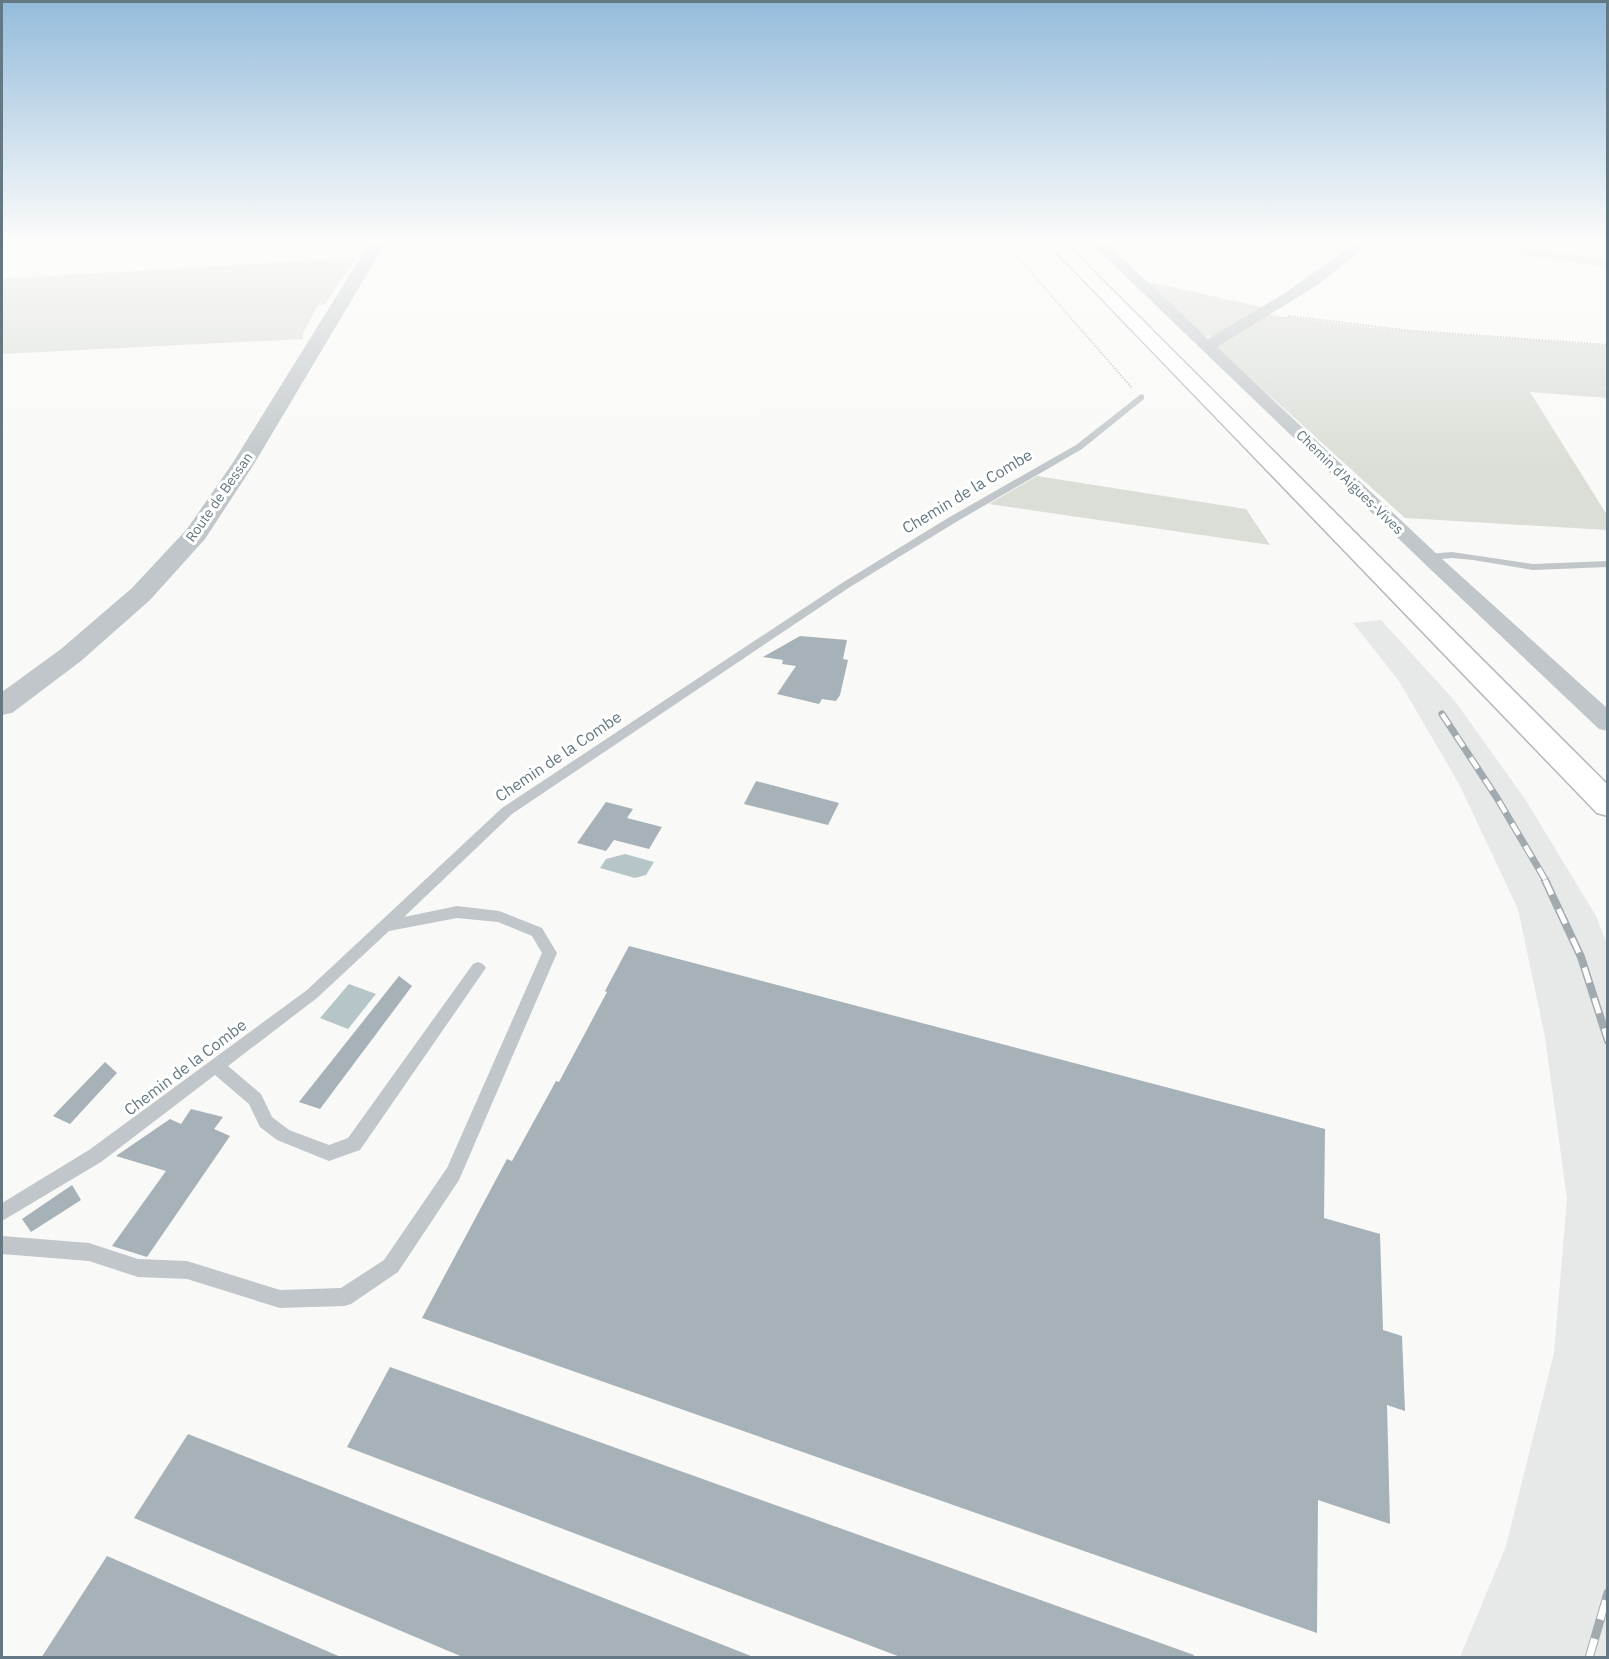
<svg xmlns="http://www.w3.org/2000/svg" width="1609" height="1659" viewBox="0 0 1609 1659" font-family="'IBM Plex Sans',sans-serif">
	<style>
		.built { fill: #e7e9e8 }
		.green { fill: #daded6 }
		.water { fill: #b6c6c8 }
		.building { fill: #a6b2b7 }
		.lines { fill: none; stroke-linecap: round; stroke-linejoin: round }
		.trunk-casing { stroke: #b3b9bc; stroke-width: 3 }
		.path { stroke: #babfc1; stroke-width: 2; stroke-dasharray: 1.5 1.5; stroke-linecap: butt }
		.service { fill: #c0c6c9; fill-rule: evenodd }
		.minor { fill: #c0c6c9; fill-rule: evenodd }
		.tertiary { fill: #c0c6c9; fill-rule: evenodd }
		.trunk { fill: #fff; fill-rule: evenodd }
		.rail-far2-casing { stroke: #a1aaaf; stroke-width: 7 }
		.rail-far1-casing { stroke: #a1aaaf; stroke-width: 8 }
		.rail-casing { stroke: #a1aaaf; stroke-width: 9 }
		.rail-far2 { stroke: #fff; stroke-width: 4.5; stroke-dasharray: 13; stroke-linecap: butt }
		.rail-far1 { stroke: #fff; stroke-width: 5; stroke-dasharray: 16; stroke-linecap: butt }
		.rail { stroke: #fff; stroke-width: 7; stroke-dasharray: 20; stroke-linecap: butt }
		.labels { text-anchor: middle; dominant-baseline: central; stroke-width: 6; stroke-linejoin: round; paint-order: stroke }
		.far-street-label { font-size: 14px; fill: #637883; stroke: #fff }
		.street-label { font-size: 16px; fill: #637883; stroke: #fff }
	</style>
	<rect width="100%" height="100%" fill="#f9f9f7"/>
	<path class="built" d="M1381,620L1455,701L1527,802L1596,916L1607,944V1657H1460L1506,1546L1554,1353L1567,1199L1545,1037L1518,909L1459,784L1399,681L1353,623Z"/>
	<g class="green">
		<path d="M1521,247L1607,260V267L1518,254Z"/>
		<path d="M356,258L325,304L318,305L303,333V339L2,354V279Z"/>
		<path d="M1153,283L1262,307L1216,337L1201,336L1148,284Z"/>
		<path d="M1270,315L1374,328L1607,346V386H1605L1607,398L1530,392L1607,515V530L1405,518L1216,347L1259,318Z"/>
		<path d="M1037,476L1246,509L1270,545L989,504Z"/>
	</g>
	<g class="water">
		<path d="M625,854L654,862L646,875L635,878L600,868L606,859Z"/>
		<path d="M349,984L376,994L348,1029L320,1018Z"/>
	</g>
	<g class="building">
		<path d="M800,636L847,640L843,659L848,660L840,695L836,701L822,699L819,704L777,694L796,666L782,664L783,660L763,657Z"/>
		<path d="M756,781L794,791L839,803L828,825L744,804Z"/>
		<path d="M606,802L633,809L627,818L662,827L649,849L614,840L606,851L577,843Z"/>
		<path d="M629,946L1325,1129L1324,1218L1380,1234L1383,1330L1402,1336L1405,1411L1387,1405L1390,1524L1318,1500L1317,1633L422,1318L507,1159L512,1161L556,1081L559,1082L607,992L605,991Z"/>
		<path d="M399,976L412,986L320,1109L299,1102Z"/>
		<path d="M105,1062L117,1073L70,1124L53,1116Z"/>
		<path d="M191,1109L223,1117L214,1129L230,1136L147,1257L112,1246L166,1171L116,1156L170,1119L181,1124Z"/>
		<path d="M72,1185L81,1200L31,1232L22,1219Z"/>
		<path d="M390,1367L1194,1655L1193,1658H903L347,1447Z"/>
		<path d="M188,1434L751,1656L750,1658H465L134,1518Z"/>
		<path d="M107,1556L343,1658H41Z"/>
	</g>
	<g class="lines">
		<defs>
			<path id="trunk" d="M1044,239H1061L1608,785V816L1597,813Z"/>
		</defs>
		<use href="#trunk" class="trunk-casing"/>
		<g class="path">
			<path d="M1002,239L1132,388"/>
			<path d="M1288,316L1403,330L1608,345"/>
		</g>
		<g class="service">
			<path d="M1113,239H1120L1105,249H1101V247Z"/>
			<path d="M1141,394L1144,395V399L1082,449L956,522L850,587L512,814L404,917L457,906L499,911L542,928L557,953L459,1180L398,1272L351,1304L344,1306L280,1308L187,1279L138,1277L89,1261L2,1254V1236L89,1243L138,1259L187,1261L280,1290L341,1288L384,1260L447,1168L542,953L532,936L498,922L457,918L389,931L317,998L228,1066L261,1094L272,1117L289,1130L329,1145L348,1138L473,964L478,962L483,964L486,968L483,972L360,1150L329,1161L277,1140L260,1127L249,1104L215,1075L101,1162L2,1221V1203L89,1150L307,990L502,808L842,583L948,518L1076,445Z"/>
			<path d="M1452,552L1533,564L1608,561V567L1533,570L1473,560L1452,558L1428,560L1423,557L1428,554Z"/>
		</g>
		<path class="minor" d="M1087,239H1102L1208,339L1285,293L1361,239H1376L1316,286L1217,347L1441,558L1608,709V731L1599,729L1427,566Z"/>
		<path class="tertiary" d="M372,239H388L254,464L205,539L150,600L81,661L12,713L2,715V692L61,649L132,588L187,529L232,464Z"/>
		<use href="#trunk" class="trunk"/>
		<defs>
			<path id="rail-far2" d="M1442,714L1497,798L1546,881"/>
			<path id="rail-far1" d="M1545,880L1581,957L1608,1041"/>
			<path id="rail" d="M1589,1658L1608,1593"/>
		</defs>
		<use href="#rail-far2" class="rail-far2-casing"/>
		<use href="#rail-far1" class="rail-far1-casing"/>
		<use href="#rail" class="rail-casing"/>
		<use href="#rail-far2" class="rail-far2"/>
		<use href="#rail-far1" class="rail-far1"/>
		<use href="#rail" class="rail"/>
	</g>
	<linearGradient id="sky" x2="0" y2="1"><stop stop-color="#94bbdb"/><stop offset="0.51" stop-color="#fcfcfb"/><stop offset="1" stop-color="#fcfcfb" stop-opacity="0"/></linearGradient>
	<rect width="1609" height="471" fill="url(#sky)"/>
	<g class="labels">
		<g class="far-street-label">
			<text transform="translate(1350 482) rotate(44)">Chemin d'Aigues-Vives</text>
			<text transform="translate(219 497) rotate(-55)">Route de Bessan</text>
		</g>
		<g class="street-label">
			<text transform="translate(967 491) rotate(-31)">Chemin de la Combe</text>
			<text transform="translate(558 756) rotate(-34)">Chemin de la Combe</text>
			<text transform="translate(185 1067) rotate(-37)">Chemin de la Combe</text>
		</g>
	</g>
	<rect width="1609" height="1659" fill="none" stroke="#637883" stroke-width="6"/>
</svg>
